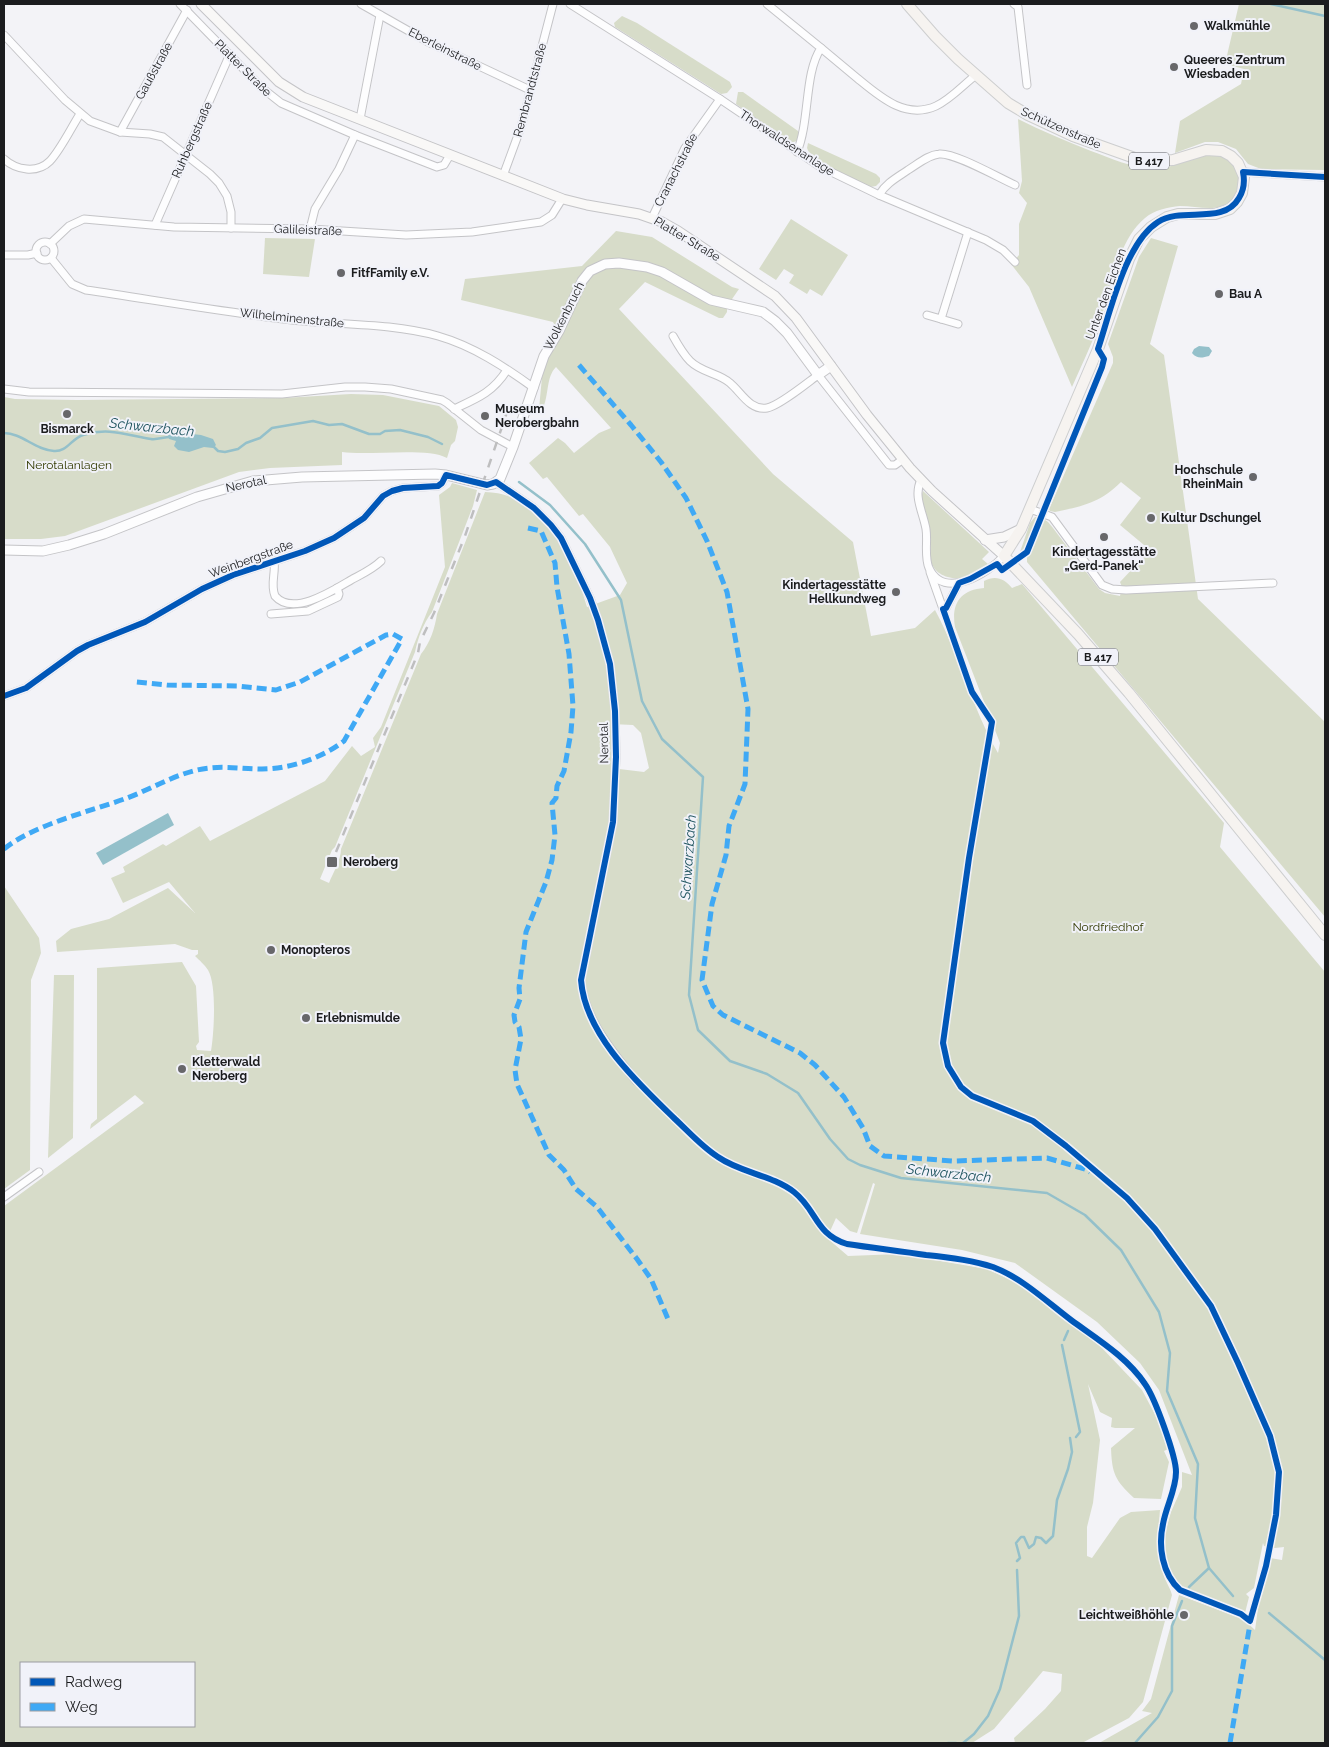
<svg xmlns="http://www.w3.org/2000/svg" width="1329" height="1747" viewBox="0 0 1329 1747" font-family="Raleway,sans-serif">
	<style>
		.green { fill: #d7dcc9; fill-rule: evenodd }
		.water { fill: #94c0ca }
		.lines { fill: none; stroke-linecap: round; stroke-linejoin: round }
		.stream { stroke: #94c0ca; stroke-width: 2.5 }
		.minor-casing { stroke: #c4c4c7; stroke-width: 9 }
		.tertiary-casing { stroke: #c4c4c7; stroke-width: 11 }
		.secondary-casing { stroke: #c4c4c7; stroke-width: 11 }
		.primary-casing { stroke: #cdcecf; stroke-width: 12 }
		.minor { stroke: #fdfdfe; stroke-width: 7 }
		.tertiary { stroke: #fdfdfe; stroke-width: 9 }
		.secondary { stroke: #f9f8f7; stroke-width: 9 }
		.primary { stroke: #f6f3f0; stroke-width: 10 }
		.rail { stroke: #bebebf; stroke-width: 2.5; stroke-dasharray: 9 9; stroke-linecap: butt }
		.quiet { stroke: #3fa9f5; stroke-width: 5; stroke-dasharray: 10 5; stroke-linecap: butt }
		.cycleway-casing { stroke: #f1f2f9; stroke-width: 9 }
		.cycleway { stroke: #0057b8; stroke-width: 6 }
		.poi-dot { fill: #67676a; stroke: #f1f2f9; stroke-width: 2 }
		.labels { text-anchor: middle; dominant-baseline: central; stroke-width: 4; stroke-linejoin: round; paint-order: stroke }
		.shield { fill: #f1f2f9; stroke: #5b5c60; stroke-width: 1 }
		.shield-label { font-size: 11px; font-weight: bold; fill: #1b1c1e }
		.poi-label { font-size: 12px; font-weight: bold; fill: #1b1c1e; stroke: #f1f2f9; text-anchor: start }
		.street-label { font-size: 12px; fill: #1b1c1e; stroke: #f1f2f9 }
		.park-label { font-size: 12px; fill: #323a00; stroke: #f1f2f9 }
		.water-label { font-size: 14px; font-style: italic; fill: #1f545f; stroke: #f1f2f9 }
	</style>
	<rect width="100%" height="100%" fill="#f3f3f7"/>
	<g class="green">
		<path d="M1239,4H1325V170L1261,169L1248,164L1236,149L1218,142H1205L1175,153L1180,121L1241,84L1244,69L1225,64Z"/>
		<path d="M622,16L637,23L730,82L732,87L727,93L721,94L615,27L614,23Z"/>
		<path d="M738,92H743L798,131L799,134L797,141L790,143L736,104Z"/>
		<path d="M1018,119C1042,131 1066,141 1091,151C1113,159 1136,170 1160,168C1180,167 1199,152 1219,156C1231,158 1240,172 1239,184C1234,218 1202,206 1180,206C1168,207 1154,210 1145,218C1117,241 1111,291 1099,324C1091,346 1081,366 1072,387L1029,287L1011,264L1019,255V224L1027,203L1019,193L1022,181Z"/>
		<path d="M808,143L876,174L880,178V182L876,186L870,187C854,179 812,164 807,148Z"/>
		<path d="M791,219L848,255L822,296L810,289L807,294L789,283L794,275L784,269L776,280L759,269Z"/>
		<path d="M616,231L652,237L732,287L739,289L730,302L703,294L659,267L636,260H613L587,269L577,279L556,328L553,322L461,300L465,279L582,266Z"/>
		<path d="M265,238L315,239L309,277L263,274Z"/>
		<path d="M1151,238L1178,246L1150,344L1164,355L1198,599L1325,722V917L1027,562V554L1042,518L1048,522L1053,528L1099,589L1105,593L1120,596L1122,587L1120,582L1150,550L1120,525L1141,498L1121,482C1100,503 1083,506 1055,512L1050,511L1049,509L1113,363V357L1108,344L1139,257Z"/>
		<path d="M609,266L649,270L727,307V312L723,318H719L645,282L619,309L773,474L853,542L871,636L915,628L935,610C960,656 972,708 998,753L1000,743L955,627C951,604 960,590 984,588V581C995,575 1004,578 1012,588L1022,584L1224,823L1220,847L1325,972V1743H1099L1152,1713L1142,1711L1151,1699L1179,1595L1243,1619L1255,1630L1259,1601L1270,1558L1282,1560L1284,1547L1275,1548L1264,1546L1263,1543L1254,1588L1246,1594L1249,1597L1245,1613L1178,1585L1167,1568L1163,1541L1171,1512L1182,1487V1472L1192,1475L1159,1390L1140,1363L1097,1322L1015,1263L962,1250L860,1234L875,1184L873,1183L857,1233L850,1231L836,1218L827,1238L848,1256L899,1254L987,1269L1026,1287L1102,1348L1142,1390L1159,1422L1168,1449L1164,1451L1169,1462L1161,1499L1134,1498C1115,1480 1112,1474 1111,1448L1135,1428H1115L1111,1427L1112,1418L1100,1412L1088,1384L1100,1440L1093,1503L1087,1527V1556L1092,1558L1120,1518L1131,1512L1160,1510C1158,1532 1157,1552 1163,1573C1165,1581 1170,1587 1172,1595L1143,1702L1129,1718L1082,1743H1015L1014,1738L1045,1709L1061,1691L1062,1674L1043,1671L994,1729L972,1743H4V1206L144,1103L135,1095L90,1129L91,1124L97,1119V968L182,962L196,986L199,1042L196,1046L197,1050L211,1051C214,1034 217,985 208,970C205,965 199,960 195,956L198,954V950H192L175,944L57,952L56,941L71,929L109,919L168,888L195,913L169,882L123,903L111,878L125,872L123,867L163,844L166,846L200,826L210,841L325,781L352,746L361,756L375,747L373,738L381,727L445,567L439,495L450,487L452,483L477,490L473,506L432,612C423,624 418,638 415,652L335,847L332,850L320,879L329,883C333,873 341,860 341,849L421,654C430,643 435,628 437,614L485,492C544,493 573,558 587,607L620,595L627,583L610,547L583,514L579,516L547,477L543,479L529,463L558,438L565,443L574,453L599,433L611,428L556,367C546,377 549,395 543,408L539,409L542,377L549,355L588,277ZM611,724L633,725L641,733L649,768L644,772L611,768ZM21,1663H194V1726H21Z"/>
		<path d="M351,394L383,395L439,406L456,420L458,427L455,441L451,445L447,458C427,447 368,456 342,452V465L270,468L239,472L65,536L41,539H4V397L15,399L77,400L283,398Z"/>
		<path d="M923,491L989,552L982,559L988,564L986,566C979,570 972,574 965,577C952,581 933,575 931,560C930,551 932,542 930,533C928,520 918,504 923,491Z"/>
		<path d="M1035,517H1040L1027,550L1020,552L1030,523Z"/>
		<path d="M4,886L39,938L41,953L31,980L30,1170L4,1189Z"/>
		<path d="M54,975H74L73,1138L48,1158Z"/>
	</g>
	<g class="water">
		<path d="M1199,346L1209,347L1212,351L1209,356C1202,358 1197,359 1192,353L1194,349Z"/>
		<path d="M179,432L185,438L192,434L201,435L213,439L216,445L213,448L204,447L189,452L178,450L174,446L176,441L169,439L168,435Z"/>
		<path d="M168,813L174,825L103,865L96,853Z"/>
	</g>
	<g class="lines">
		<g class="stream">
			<path d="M1271,4L1325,16"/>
			<path d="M4,433C22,433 35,450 54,451C67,452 71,439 83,435C109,427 126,435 151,439C157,440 164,437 170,437"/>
			<path d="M212,445L218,451L225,452L238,449L246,443L260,438L272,428L313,421L329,425L342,424L369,434H380L385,431L400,430L428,437L442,444"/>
			<path d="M519,482L550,505L585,544L621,600L642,701L662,739L703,777L689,995L698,1030L730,1061L767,1074L798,1093L830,1139L848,1159L860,1165L901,1178L1047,1193L1085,1215L1121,1250L1159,1312L1170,1353L1167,1391L1198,1464L1195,1518L1209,1568L1189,1587"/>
			<path d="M1064,1340L1068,1331"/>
			<path d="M1062,1345L1080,1432L1076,1437"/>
			<path d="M1017,1561L1020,1558L1016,1543L1021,1537H1024L1029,1548L1034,1544L1036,1537L1041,1538L1046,1543L1053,1536L1057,1500L1068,1469L1072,1452L1070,1438"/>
			<path d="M1209,1568L1233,1596"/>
			<path d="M1269,1613L1325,1660"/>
			<path d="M948,1743H956"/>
			<path d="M963,1743L974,1734L988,1716L1000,1689L1019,1616L1017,1570"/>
			<path d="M1135,1743L1158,1717L1172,1691V1626L1182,1601"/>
		</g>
		<defs>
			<g id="minor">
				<path d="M180,4L262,88L281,103L355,135L437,167L444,165L450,155"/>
				<path d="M361,4L430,43L530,90"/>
				<path d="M570,4L720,99L819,166L879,195L986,240L1003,250L1015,262"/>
				<path d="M767,4L821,48C804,73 810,121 797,152"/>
				<path d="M1014,4L1018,7L1027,85"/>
				<path d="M4,35L65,100L90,121L120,132L150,134L163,137L210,174L219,183L227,196L231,212V228"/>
				<path d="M821,48C833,58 845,68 857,78C879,96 905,120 936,106C951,99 963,85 976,75"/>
				<path d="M360,119L380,15"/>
				<path d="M120,132L187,10"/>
				<path d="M4,159C16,170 37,174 50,161C61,149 71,128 80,114"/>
				<path d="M1243,172L1325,177"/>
				<path d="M503,176L521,127L553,4"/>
				<path d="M879,195C886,183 898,177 908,170C918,164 928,155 939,154C954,152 999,178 1015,185"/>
				<path d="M652,218L685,148L720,99"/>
				<path d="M155,225L230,54"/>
				<path d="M310,229L315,209L339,169L355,135"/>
				<circle cx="45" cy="251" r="9"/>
				<path d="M50,244L69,226L84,219L174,227L310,229L406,235L472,232L541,222L552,215L562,199"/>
				<path d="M4,255H28L37,253"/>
				<path d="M51,258L72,284L86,290C154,300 223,312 292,320C340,325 391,323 438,336C473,346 505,367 534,388"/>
				<path d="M927,315L941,319"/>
				<path d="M958,324L941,319L968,232"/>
				<path d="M673,336C678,345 683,354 690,361C702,373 719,373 730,383C741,392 750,411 767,408C779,406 807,383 818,375L889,465H895L902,460"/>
				<path d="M4,389L29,392L282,394L345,387H365L391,389L442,400L447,403L481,430L513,447"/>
				<path d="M454,409C478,398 493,392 507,370"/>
				<path d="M921,480C913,496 923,512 926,529C928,541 924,556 929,568C944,601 988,573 1004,556"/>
				<path d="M496,482L534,508L551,525L561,538L590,598L598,620L610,664L615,711L616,757L613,822L581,980C584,1019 613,1052 636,1081"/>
				<path d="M1030,509L1052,517L1102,585L1112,589L1126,590L1273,583"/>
				<path d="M274,561C276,573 270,584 275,596C293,617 334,590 351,580C362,574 373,569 381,561"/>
				<path d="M930,572L943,609L946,608L959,583"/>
				<path d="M271,614L308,611L338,597L339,594L337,588"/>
				<path d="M4,696L26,688L77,651L88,645L145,622L202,589L233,575L305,551L334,538L364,518L383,496L392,491L403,488L438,486L442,483L446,475"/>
				<path d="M4,1197L39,1172"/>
			</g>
			<path id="tertiary" d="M4,550L43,551L69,545L104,534L197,497L253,481L302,477L435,474L446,475L487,485L493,484L500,479L513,447L544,356L559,331L582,281L590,271L605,264L619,263L647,267L662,272L711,300L763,312L775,321L787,333L818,375L831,366"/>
			<g id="secondary">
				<path d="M201,4L279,82L303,97L563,199L587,205L639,214L662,222L678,231L775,296L796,318L867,415L910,468L932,491L1004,556"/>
				<path d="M985,540L1004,537L1021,529"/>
			</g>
			<path id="primary" d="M907,4L935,36L958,59L1008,103L1028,115L1073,136L1143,161L1173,160L1206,150L1222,151L1231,156L1238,163L1244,177L1242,193L1237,202L1230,209L1215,214H1178L1167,217L1151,227L1139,239L1129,259L1098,349L1021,529L1004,556L1078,634L1129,693L1325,935"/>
		</defs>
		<use href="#minor" class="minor-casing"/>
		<use href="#tertiary" class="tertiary-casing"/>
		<use href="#secondary" class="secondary-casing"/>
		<use href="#primary" class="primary-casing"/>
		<use href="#minor" class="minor"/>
		<use href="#tertiary" class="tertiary"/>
		<use href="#secondary" class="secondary"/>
		<use href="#primary" class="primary"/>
		<path class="rail" d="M336,852L418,653L420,642L434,613L465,536L507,412"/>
		<g class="quiet">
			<path d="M579,365L631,425L661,462L686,498L707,541L727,592L748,709L745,784L729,826L726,855L712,904L702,980L713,1006L723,1015L800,1053L815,1065L844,1097L863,1128L870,1146L884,1156L953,1161L1047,1158L1085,1169L1090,1172"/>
			<path d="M528,528L541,531L555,563L557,587L569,654L573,706L571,732L564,771L557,786L556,798L552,803L555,835L552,860L546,882L526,932L519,988L520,999L514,1015L515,1022L519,1027L521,1039L515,1070L517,1084L549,1155L564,1170L576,1189L597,1207L637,1259L651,1279L668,1319"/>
			<path d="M4,849C35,824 89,812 127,798C154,788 180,771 209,768C226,766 244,769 262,769C290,769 322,758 344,741L402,639L393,634L386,635L300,682L276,690L237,686L167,685L136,682"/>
			<path d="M1230,1743L1251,1618"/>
		</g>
		<defs>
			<path id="cycleway" d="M4,696L26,688L77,651L88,645L145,622L202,589L233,575L305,551L334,538L364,518L383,496L392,491L403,488L438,486L442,483L446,475L487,485L496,482L534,508L551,525L561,538L590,598L598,620L610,664L615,711L616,757L613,822L581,980C585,1035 638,1083 675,1119C689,1132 702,1147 718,1157C741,1173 772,1175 794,1192C817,1210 815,1234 847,1244C873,1248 900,1251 926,1255C948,1257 971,1260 993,1267C1022,1278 1046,1301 1071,1320C1097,1339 1127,1357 1145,1384C1155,1398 1176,1456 1176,1472C1176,1490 1166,1506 1163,1524C1158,1546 1162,1574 1180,1590L1241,1614L1250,1621L1266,1566L1276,1515L1279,1472L1270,1436L1238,1363L1211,1306L1155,1229L1127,1198L1066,1146L1033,1121L972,1096L961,1087L948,1066L943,1043L969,858L992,722L972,692L943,609L946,608L959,583L970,579L997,564L1002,570L1027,552L1102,367L1104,359L1098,349C1110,313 1125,243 1158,222C1182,206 1223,226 1239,198C1244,190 1245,182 1243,172L1325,177"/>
		</defs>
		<use href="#cycleway" class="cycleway-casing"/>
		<use href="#cycleway" class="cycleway"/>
	</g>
	<g class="poi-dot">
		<circle cx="1194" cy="26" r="5"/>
		<circle cx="1174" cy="67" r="5"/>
		<circle cx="341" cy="273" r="5"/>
		<circle cx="1219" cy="294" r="5"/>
		<circle cx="67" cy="414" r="5"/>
		<circle cx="485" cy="416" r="5"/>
		<circle cx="1253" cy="477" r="5"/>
		<circle cx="1151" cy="518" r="5"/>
		<circle cx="1104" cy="537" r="5"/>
		<circle cx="896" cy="592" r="5"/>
		<rect x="326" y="856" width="12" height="12" rx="2.5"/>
		<circle cx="271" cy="950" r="5"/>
		<circle cx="306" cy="1018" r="5"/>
		<circle cx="182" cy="1069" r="5"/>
		<circle cx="1184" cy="1615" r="5"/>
	</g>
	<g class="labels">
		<g class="shield">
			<rect x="1129" y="152.5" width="40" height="17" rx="4"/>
			<rect x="1078" y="648.5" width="40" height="17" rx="4"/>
		</g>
		<g class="shield-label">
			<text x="1149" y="161">B 417</text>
			<text x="1098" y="657">B 417</text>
		</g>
		<g class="poi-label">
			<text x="1204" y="26">Walkmühle</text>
			<text x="1184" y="60">Queeres Zentrum<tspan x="1184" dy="14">Wiesbaden</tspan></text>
			<text x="351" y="273">FitfFamily e.V.</text>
			<text x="1229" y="294">Bau A</text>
			<text x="495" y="409">Museum<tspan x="495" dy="14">Nerobergbahn</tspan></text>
			<text x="67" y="429" text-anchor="middle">Bismarck</text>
			<text x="1243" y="470" text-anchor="end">Hochschule<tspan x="1243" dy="14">RheinMain</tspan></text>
			<text x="1161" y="518">Kultur Dschungel</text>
			<text x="1104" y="552" text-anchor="middle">Kindertagesstätte<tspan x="1104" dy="14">„Gerd-Panek“</tspan></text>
			<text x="886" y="585" text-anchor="end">Kindertagesstätte<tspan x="886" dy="14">Hellkundweg</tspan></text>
			<text x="343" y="862">Neroberg</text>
			<text x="281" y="950">Monopteros</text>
			<text x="316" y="1018">Erlebnismulde</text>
			<text x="192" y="1062">Kletterwald<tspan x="192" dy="14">Neroberg</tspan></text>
			<text x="1174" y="1615" text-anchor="end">Leichtweißhöhle</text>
		</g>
		<g class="street-label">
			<text transform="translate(445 49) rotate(27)">Eberleinstraße</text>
			<text transform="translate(243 68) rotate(45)">Platter Straße</text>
			<text transform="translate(154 71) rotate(-61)">Gaußstraße</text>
			<text transform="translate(530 90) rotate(-75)">Rembrandtstraße</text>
			<text transform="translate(1061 128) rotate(24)">Schützenstraße</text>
			<text transform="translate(192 140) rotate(-66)">Ruhbergstraße</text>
			<text transform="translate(787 143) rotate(33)">Thorwaldsenanlage</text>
			<text transform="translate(676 170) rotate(-63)">Cranachstraße</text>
			<text transform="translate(308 230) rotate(2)">Galileistraße</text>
			<text transform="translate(687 239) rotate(31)">Platter Straße</text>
			<text transform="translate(1106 294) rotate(-70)">Unter den Eichen</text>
			<text transform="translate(564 316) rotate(-63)">Wolkenbruch</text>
			<text transform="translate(292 318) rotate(6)">Wilhelminenstraße</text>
			<text transform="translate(246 484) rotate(-12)">Nerotal</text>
			<text transform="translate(251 559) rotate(-20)">Weinbergstraße</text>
			<text transform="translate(604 743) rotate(-91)">Nerotal</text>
		</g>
		<g class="park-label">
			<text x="69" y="465">Nerotalanlagen</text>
			<text x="1108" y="927">Nordfriedhof</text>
		</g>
		<g class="water-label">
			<text transform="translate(152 427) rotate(6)">Schwarzbach</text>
			<text transform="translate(688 857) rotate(-86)">Schwarzbach</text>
			<text transform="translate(949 1173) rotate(6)">Schwarzbach</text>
		</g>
	</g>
	<rect width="1329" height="1747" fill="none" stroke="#1b1c1e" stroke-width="10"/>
	<rect x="20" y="1662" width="175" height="65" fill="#f1f2f9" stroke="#9b9ca1"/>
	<rect x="30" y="1678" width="25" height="8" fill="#0057b8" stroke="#9b9ca1"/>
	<text x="65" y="1687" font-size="15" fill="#1b1c1e">Radweg</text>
	<rect x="30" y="1703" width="25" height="8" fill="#3fa9f5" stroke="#9b9ca1"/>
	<text x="65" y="1712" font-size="15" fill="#1b1c1e">Weg</text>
</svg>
